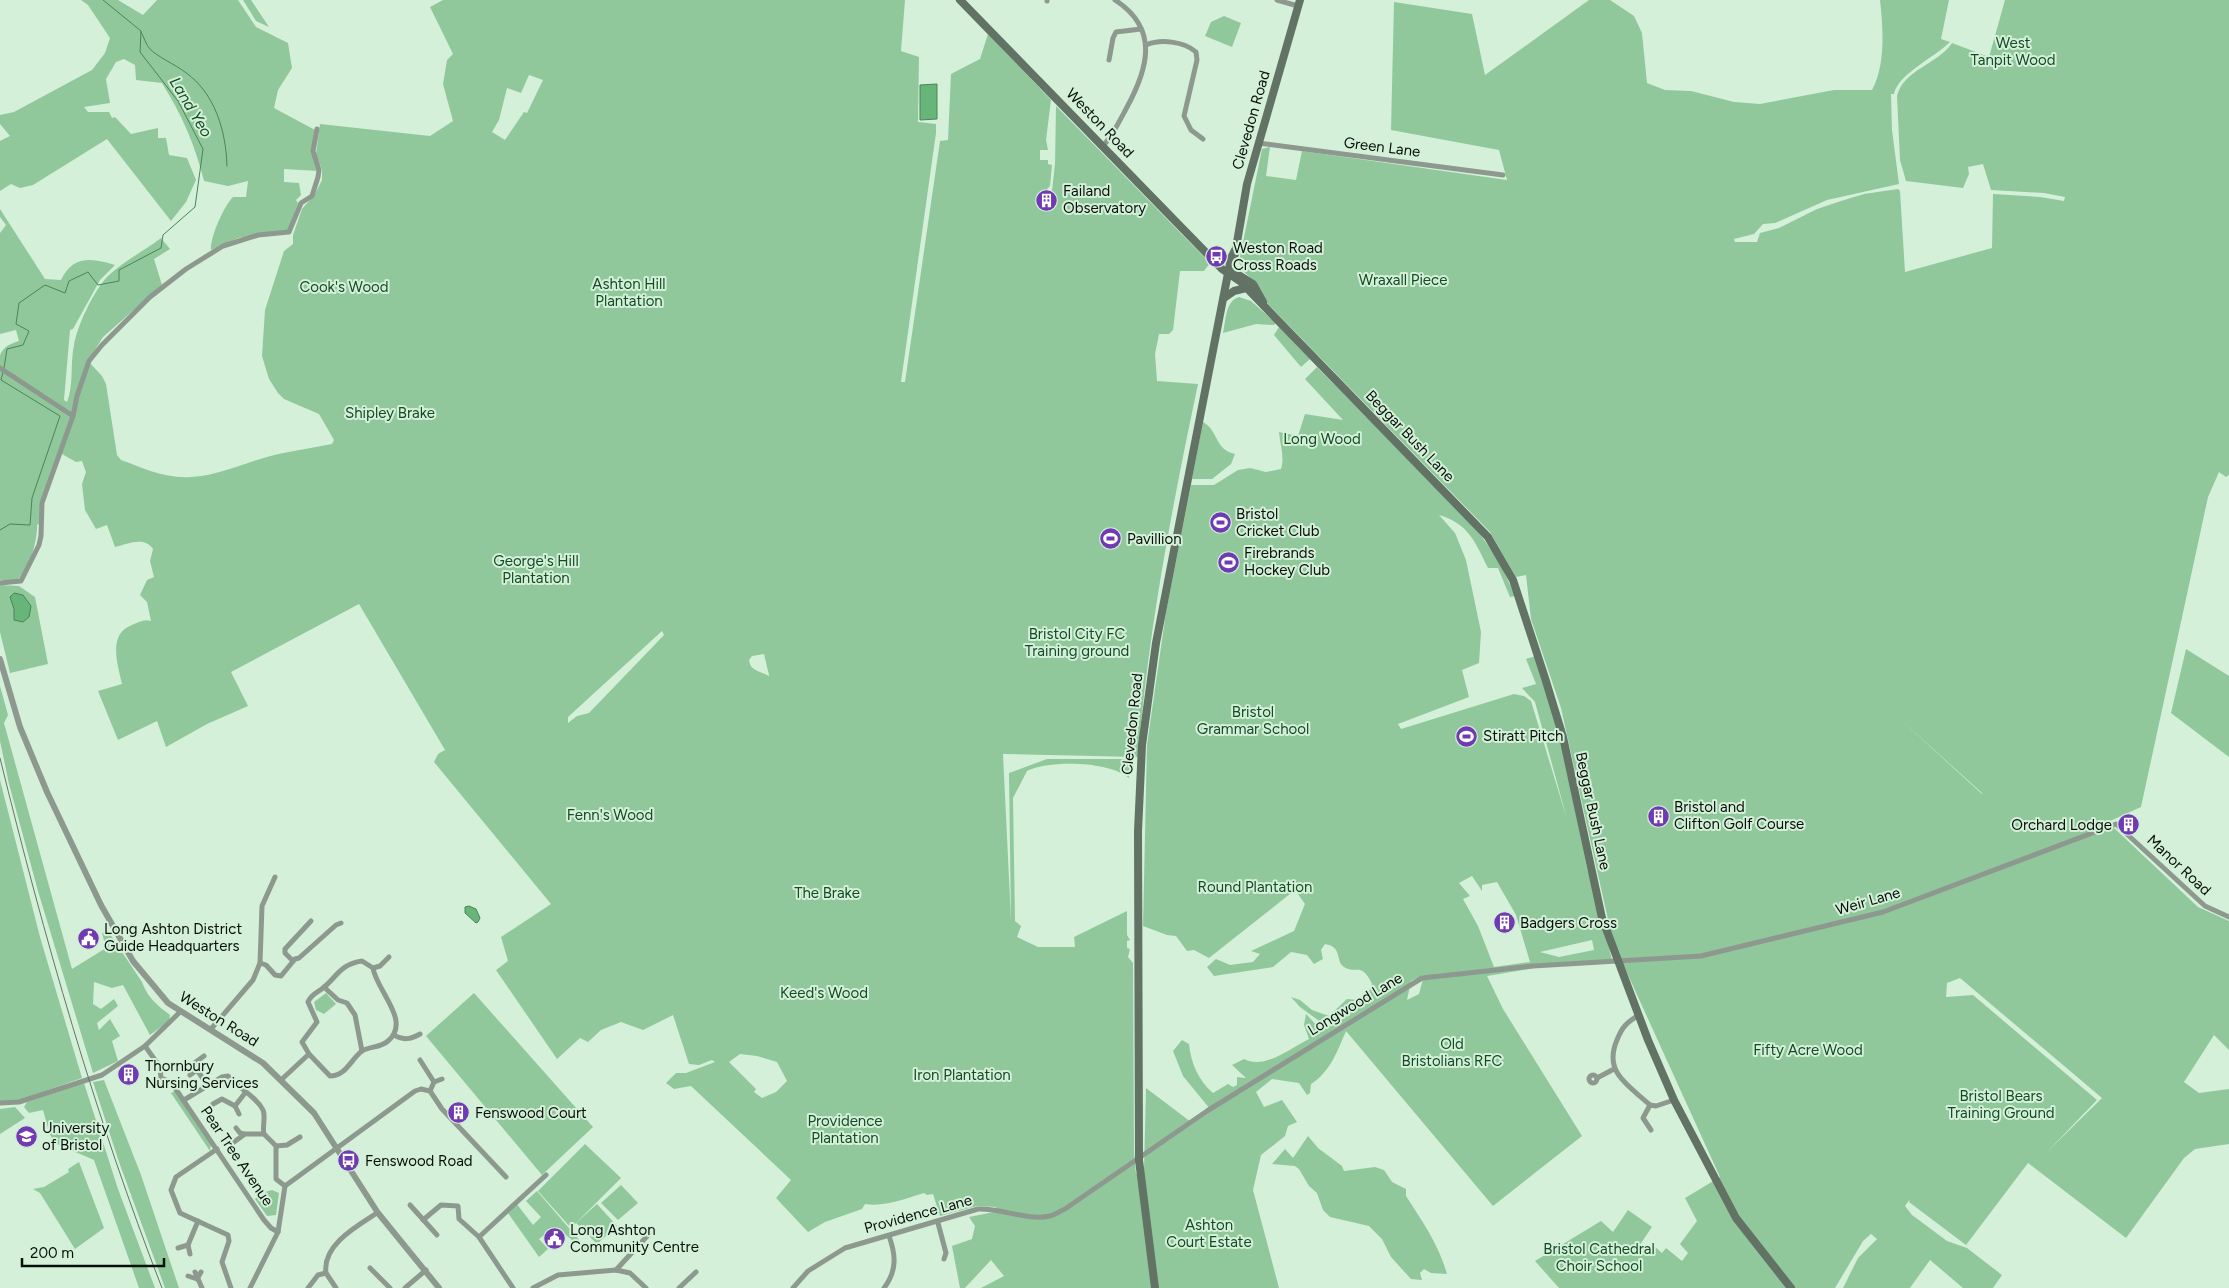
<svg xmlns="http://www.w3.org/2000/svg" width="2229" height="1288" viewBox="0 0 2229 1288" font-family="Figtree,sans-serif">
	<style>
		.green { fill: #90c89b; fill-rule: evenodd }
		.water { fill: #67b579; stroke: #4a8457 }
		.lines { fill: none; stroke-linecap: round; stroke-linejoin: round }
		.stream { stroke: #4a8457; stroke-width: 1 }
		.minor { stroke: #8d998f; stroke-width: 5 }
		.tertiary { stroke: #8d998f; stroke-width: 6 }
		.secondary { stroke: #627365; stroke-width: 8 }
		.rail { stroke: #637566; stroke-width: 1 }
		.labels { text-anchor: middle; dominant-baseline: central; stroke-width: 4; stroke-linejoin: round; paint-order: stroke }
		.park-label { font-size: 15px; fill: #124b24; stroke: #d4f0d9 }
		.street-label { font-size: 15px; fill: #071008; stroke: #d4f0d9 }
		.poi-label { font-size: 15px; fill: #071008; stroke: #d4f0d9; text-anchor: start }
		.water-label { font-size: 16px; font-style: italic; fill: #134c25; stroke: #d4f0d9 }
	</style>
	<rect width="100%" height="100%" fill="#d4f0d9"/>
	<g class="green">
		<path d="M81,0H118L143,15L157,0H238L256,27L288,43L292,68L278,90L274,108L315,130L312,151L318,171L284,169V182L299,183L301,195L296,200L298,203L288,230L238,238L211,250C210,237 224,206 233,197H246L248,181L228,186L204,181C195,145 182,115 162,83L136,80L135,65L124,59L116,62L106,79L110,103L84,107L88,112H109L112,118L115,117L131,134L158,128V138H166L169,155L187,158L196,180L186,202L171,221L107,139L33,185L20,188L11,184L0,191V141L10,136L0,124V115L14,112L92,70L105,53L110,38L88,5Z"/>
		<path d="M243,0H251L269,27L256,21Z"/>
		<path d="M443,0H905L901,51L919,57L918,122L936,124V133L901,382H905L940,141L948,140L951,74L980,59L988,34L1051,100L1046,140L1048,150H1040V160H1048V164L1052,165L1050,186L1045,191L1044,202L1050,205L1051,199L1055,164L1056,106L1210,263L1204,271H1180L1173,330L1169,334H1159L1155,354L1157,381L1198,384C1172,507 1148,632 1138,757L1003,754L1011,920L1009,773L1047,759H1134V764L1130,766L1129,778C1109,761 1050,760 1027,771L1013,798L1015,921L1021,926L1017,937L1038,947H1075L1074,937L1127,911V935L1130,940L1127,941V948L1130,949L1128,957L1133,963L1134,1153L1136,1174L1144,1170L1146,1088L1191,1122L1210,1109L1183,1076L1173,1051L1182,1040L1189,1044C1191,1063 1198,1080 1213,1093L1228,1084L1233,1087L1237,1085V1077L1246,1078L1232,1065L1244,1059C1264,1070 1291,1048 1309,1039L1304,1025L1306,1014L1321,1030L1326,1026L1300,1007L1291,997L1300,1000L1312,1010L1329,1016L1347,999L1358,1000L1369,992L1372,984C1361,961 1357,975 1344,967C1335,961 1343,947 1325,944L1321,950L1323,959L1314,964L1307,955L1291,952L1273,967L1214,976L1207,967L1216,959L1230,965L1253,962L1260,954L1251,951L1294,931L1305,904L1295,890L1209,958L1194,950L1187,951L1176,936L1167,935L1143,926L1147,745L1166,612L1191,485H1214L1238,470L1250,468L1266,472L1281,469C1285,457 1280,445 1279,432L1298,436L1305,414L1343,420L1305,379L1317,367L1476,528L1500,563L1515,596L1510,597L1498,568H1488C1475,542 1469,524 1439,515L1455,533L1466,560L1481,632L1479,663L1462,670L1469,697L1398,724L1401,729L1514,694L1524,696L1531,701L1567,819L1535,702L1522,688L1536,684L1526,659L1536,656L1557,722L1587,868L1613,963L1540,967L1487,976L1503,1009L1582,1136L1493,1206L1346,1031C1337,1052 1330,1072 1311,1084L1310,1093L1307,1095L1299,1083L1272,1079L1256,1092L1264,1107L1282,1100L1297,1122L1288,1126L1285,1136L1261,1155L1253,1190L1279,1288H981L1004,1276L991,1260L965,1288H960L952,1246L972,1239L975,1226L969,1217L994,1212L996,1207L977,1206L940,1216L933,1194L927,1195L924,1193C904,1199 885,1207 865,1204L862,1209L825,1222L808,1232L776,1198L791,1180L691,1086L674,1089L666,1083L676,1073H686L715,1062L712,1060L699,1065L689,1064L673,1015L643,1030L621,1022L601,1030L588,1042L580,1038L557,1059L496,970L508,961L501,937L551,904L434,762L438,754L445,750L359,604L231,672L248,706L207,724L166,747L157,721L118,740L98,691L122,684C118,665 107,634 132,625C139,622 144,619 151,621L147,602L140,595L147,580L154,577L150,561L153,549C144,536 128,544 115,547L107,525L96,529L85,510L82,484L86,472L82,461L76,462L62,454L46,494L40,523L37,525C38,537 29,576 16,580C12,582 5,580 0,580V355C4,346 10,344 19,341L16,330L0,334V233L6,225L0,217V209L45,279L61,280C73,255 92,258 115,265L100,280L73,329L70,330L64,400L67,402C74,385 70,363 74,345C77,326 94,290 108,276C124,261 144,251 161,238L170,249L154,259L162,285L103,337L88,361L102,376L106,384L117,455L121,460C143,468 166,479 191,477C214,476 235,467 257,460C281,452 307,449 332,444L334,440L319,414L284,399L278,393L269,379L262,356L265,310L284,251L293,244V235L302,209L315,194L322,180V170L316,154L320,124L430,136L453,121L443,84L447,60L453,54L430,7ZM529,75L543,80L527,113L524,112L505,140L492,132L499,120L507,88L521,93ZM662,631L664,635L589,713L577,716L568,723V717ZM764,654L769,675V676C760,671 750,671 749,660L752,656ZM1472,876L1482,891V885L1497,882L1516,915L1530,962L1494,967L1478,926L1463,899L1470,896L1459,883ZM1592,940L1594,950L1559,957L1540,952ZM1424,975L1419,994L1407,1000L1411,981ZM740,1054L757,1056L777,1062L787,1081L776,1092L762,1098L754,1092L756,1089L729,1062Z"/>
		<path d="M1589,0H1610L1634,16L1642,33L1647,83L1665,90L1691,91L1734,102L1760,104L1834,90H1872C1886,64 1883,28 1880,0H1949L1941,39L1950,42C1935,57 1898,74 1894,94H1891L1892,130L1899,184L1827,200L1775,223L1763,224L1754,234L1734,239L1735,242H1757L1760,233L1779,228L1817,209L1841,201L1864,194L1898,189L1900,191L1905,272L1992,248L1993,194L2040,197L2064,201L2065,197L2044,193L1991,190L1983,164L1968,167L1969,174L1963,188L1906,181L1900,160L1897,96C1904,69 1937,65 1952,43L1989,57L2005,0H2229V475L2226,477L2219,472L2208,497L2141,807L2110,821L2114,828L2198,907L2229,921V1050L2214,1035L2184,1082L2199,1093L2229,1089V1144L2195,1149L2184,1158L2126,1238L2028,1163L1966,1245L1909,1202L1910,1199L1905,1206L1912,1215L1947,1241L1967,1248L2002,1275L1993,1288H1963L1930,1260L1910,1288H1843L1858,1258L1877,1239L1871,1234L1863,1241L1835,1288H1559L1535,1261L1601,1221L1613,1232L1628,1210L1652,1227L1637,1249L1645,1254L1654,1246L1662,1253L1666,1248L1682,1261L1688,1253L1680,1244L1697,1221L1685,1198L1720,1177L1613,942L1561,708L1531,619L1526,575L1516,577L1490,532L1267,303L1256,283L1242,270L1239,262L1262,149L1270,147L1266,176L1296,180L1302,151L1507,180L1499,150L1391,130L1394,2L1472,14L1485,75ZM1900,719L1982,793V794ZM1960,978L2102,1098L2048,1151L2097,1100L1973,995L1946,997L1947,983Z"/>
		<path d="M1224,16L1241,23L1232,47L1205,36L1211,22Z"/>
		<path d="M1239,297L1251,301L1276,323L1274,325L1256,324L1223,333C1226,321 1225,301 1239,297Z"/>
		<path d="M1279,327L1310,359L1301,367L1274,335Z"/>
		<path d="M1203,422C1218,430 1215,450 1235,454L1231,464L1212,479H1192Z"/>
		<path d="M0,585L19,586L35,597L48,664L10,673L0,632Z"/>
		<path d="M2186,649L2229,676V757L2171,713Z"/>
		<path d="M0,686L8,715L4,723L72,969L106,948L102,933L108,931L142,982C147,997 158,1006 170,1015L169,1021L150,1035L123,985L112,988L94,982L93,1004L101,1009L114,999L118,1006L97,1023L99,1030L110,1019L120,1036L112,1041L118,1061L93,1073L38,891L9,784L0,741Z"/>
		<path d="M0,780L40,937L82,1078L19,1100L0,1101Z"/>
		<path d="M326,993L336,1004L324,1014L316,1010L314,1002Z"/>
		<path d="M474,993L593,1127L542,1175L426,1036Z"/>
		<path d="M104,1080L141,1175L179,1288H165L119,1162L93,1082Z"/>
		<path d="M84,1083L118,1189L155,1288H139L94,1160L57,1144L50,1135L43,1110L29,1113L24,1107L27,1102Z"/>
		<path d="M175,1091L211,1145L210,1151L171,1093Z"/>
		<path d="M15,1107L25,1118L0,1134V1109Z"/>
		<path d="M1308,1136L1318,1148L1342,1166L1344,1171L1375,1167L1384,1170L1392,1182L1406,1189V1196C1422,1221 1439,1245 1447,1274L1431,1273L1424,1269L1420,1273L1422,1280L1411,1279L1391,1257L1382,1239L1369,1226L1330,1217L1323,1210L1317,1193L1309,1186L1299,1169L1295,1166L1272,1164L1285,1149L1293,1158Z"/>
		<path d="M585,1144L621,1178L571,1228L538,1191Z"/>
		<path d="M79,1162L104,1228L75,1249L40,1193L33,1189L44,1187L69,1172L68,1169Z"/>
		<path d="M621,1185L638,1203L618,1220L601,1203Z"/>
		<path d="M272,1190L279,1193L276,1215L267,1216L255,1199L261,1193Z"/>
		<path d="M537,1191L587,1249L585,1251L559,1229L551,1235L548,1232L539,1239L548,1249L539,1257L508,1213L516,1203L533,1225L541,1217L526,1201Z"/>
		<path d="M597,1204L617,1226L597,1244L576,1223Z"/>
	</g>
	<g class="water">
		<path d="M937,84V119L920,120V85Z"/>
		<path d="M14,593L23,595L31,606L29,617L23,622L14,620V609L10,597Z"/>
		<path d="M469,906L476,909L480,918L478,922L476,923L465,913V907Z"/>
	</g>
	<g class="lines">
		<g class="stream">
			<path d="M141,32C144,37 146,45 150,49C156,56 176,65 185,72C215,93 226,131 227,166"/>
			<path d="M4,368L7,349L23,345L29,331L16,324L19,303L45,285L65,293L69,281L88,272L98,285L119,281V270L161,248L163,235L195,207L203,149L178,101L140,52L141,31L103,0"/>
			<path d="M0,530L10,524L30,525L32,498L60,416L1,380L3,372"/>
		</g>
		<g class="minor">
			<path d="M1277,0L1298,6"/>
			<path d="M1047,1V0"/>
			<path d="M1146,45C1160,39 1184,41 1196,52L1197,60L1184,116L1191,130L1203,139"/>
			<path d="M1109,60L1113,38L1116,32L1141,29"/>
			<path d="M1258,143L1503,175"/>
			<path d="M1103,146C1113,135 1119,122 1126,109C1148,69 1160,29 1115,0"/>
			<path d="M0,368L73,416"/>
			<path d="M0,583L21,581L39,545L41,536L42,503L73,416L77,396L89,361L102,345L150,297L186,269L223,246L258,235L289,232L301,203L312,196L318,177L319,170L313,151L317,129"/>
			<path d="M293,961L285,953V949L311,921"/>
			<path d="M362,961L373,968C376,990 412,1021 388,1041C380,1048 370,1046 362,1051C351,1059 346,1076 330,1076L309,1054L302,1042L317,1022L308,1002C311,994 317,993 323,988C336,978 340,964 362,961Z"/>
			<path d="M260,963L266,965L275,975L281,976L295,959L299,958L336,925L341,923"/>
			<path d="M373,968L380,966L389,957"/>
			<path d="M324,987L338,1000L347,1003L355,1015L362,1051"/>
			<path d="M1639,1015C1627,1022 1622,1027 1617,1040C1603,1072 1628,1085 1650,1105L1656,1106L1674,1100"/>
			<path d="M211,1029L253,980L260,963L262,906L275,877"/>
			<path d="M394,1035C403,1041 411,1039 420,1034"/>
			<path d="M145,1046L160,1067L161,1078L171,1082L264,1220L271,1228L278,1232"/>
			<path d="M204,1056L193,1064L208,1086"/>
			<path d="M420,1060L434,1082L430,1091"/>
			<path d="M190,1075L197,1070"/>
			<circle cx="1593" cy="1079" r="4"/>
			<path d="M1597,1078L1614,1069"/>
			<path d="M281,1080L309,1054"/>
			<path d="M434,1082L442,1079"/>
			<path d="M184,1100L222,1077L228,1076C238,1088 257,1097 263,1110C266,1117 262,1127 264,1134L276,1146V1179L285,1186"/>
			<path d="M0,1103L19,1102L102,1075L145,1046L180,1012"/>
			<path d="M213,1104L222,1099L235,1106L245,1093"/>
			<path d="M1650,1105L1643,1118L1651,1130"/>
			<path d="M235,1106L239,1114"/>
			<path d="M236,1128L240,1133L244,1134"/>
			<path d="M234,1142L245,1134H264"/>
			<path d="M276,1146L287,1145L300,1137"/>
			<path d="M217,1149L176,1177L171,1190L180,1213L228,1235L229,1241L222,1262L231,1288"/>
			<path d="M410,1205L437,1235"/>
			<path d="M423,1220L441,1205L458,1206L459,1219L479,1237L513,1288"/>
			<path d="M938,1223L946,1253L944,1259"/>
			<path d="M479,1237L546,1175"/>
			<path d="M178,1248L188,1245"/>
			<path d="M190,1254L188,1245L198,1221"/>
			<path d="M370,1268L390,1288"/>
			<path d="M616,1270L649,1234"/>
			<path d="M195,1272L202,1288"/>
			<path d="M188,1276L197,1279L201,1272"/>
			<path d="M250,1288L278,1232L285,1186L415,1091L421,1089L430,1091L442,1109L506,1177"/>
			<path d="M308,1288L318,1275L326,1273"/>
			<path d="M336,1288L326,1273C322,1245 357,1226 377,1213"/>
			<path d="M405,1288L426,1270"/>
			<path d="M533,1288L558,1275L616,1270L630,1273L646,1288"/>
			<path d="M679,1288L696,1272"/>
			<path d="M793,1288L808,1271L845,1248L978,1209C1002,1208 1027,1221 1050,1216C1055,1215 1060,1211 1065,1209L1207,1111L1422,978L1533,966L1701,956L1883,912L2116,824L2205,906L2229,917"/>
			<path d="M884,1288C897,1271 896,1255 889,1236"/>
		</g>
		<path class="tertiary" d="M0,659L20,727L47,792L101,905L133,961L168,1003L263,1063L314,1113L378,1213L439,1288"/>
		<g class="secondary">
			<path d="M960,0L1222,269L1241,282L1264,306L1488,537L1513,580L1545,678L1563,737L1602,918L1648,1040L1674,1100L1736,1218L1791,1288"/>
			<path d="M1235,254L1247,184L1300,0"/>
			<path d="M1231,270L1253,284L1263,302"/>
			<path d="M1224,298L1234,291L1246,288"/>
			<path d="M1155,1288L1139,1160L1138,831L1142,745L1156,643L1231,258L1235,250"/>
		</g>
		<path class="rail" d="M0,758C44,937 95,1116 162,1288"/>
	</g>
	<defs>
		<symbol id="building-disc" viewBox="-11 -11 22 22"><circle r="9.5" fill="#703bb2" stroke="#d4f0d9"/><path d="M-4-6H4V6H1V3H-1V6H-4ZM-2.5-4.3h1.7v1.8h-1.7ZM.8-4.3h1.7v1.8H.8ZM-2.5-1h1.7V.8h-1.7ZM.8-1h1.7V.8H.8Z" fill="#fff"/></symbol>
		<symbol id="bus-disc" viewBox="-11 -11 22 22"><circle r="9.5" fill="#703bb2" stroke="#d4f0d9"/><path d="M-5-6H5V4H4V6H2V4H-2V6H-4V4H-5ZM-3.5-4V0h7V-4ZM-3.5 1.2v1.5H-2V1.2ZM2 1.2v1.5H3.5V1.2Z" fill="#fff"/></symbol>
		<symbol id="stadium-disc" viewBox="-11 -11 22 22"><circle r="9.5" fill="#703bb2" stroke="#d4f0d9"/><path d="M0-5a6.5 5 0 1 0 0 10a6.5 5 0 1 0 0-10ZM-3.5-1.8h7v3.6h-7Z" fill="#fff"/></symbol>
		<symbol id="civic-disc" viewBox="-11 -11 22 22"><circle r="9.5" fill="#703bb2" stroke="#d4f0d9"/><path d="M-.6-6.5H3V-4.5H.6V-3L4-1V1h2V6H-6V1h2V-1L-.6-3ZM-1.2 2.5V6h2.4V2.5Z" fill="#fff"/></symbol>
		<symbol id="university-disc" viewBox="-11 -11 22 22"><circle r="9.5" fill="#703bb2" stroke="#d4f0d9"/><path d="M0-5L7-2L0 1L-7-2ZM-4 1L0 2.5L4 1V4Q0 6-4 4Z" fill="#fff"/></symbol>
	</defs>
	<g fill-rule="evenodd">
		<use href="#building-disc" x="1034" y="188" width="25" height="25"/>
		<use href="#bus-disc" x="1204" y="244" width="25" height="25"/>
		<use href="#stadium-disc" x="1208" y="510" width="25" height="25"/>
		<use href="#stadium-disc" x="1098" y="526" width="25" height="25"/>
		<use href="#stadium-disc" x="1216" y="550" width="25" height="25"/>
		<use href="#stadium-disc" x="1454" y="724" width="25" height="25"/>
		<use href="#building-disc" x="1646" y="804" width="25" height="25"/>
		<use href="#building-disc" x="2116" y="812" width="25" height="25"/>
		<use href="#building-disc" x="1492" y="910" width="25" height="25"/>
		<use href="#civic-disc" x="76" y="926" width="25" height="25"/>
		<use href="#building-disc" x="116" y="1062" width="25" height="25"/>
		<use href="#building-disc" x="446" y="1100" width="25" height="25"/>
		<use href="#university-disc" x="14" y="1124" width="25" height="25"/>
		<use href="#bus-disc" x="336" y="1148" width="25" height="25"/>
		<use href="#civic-disc" x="542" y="1226" width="25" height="25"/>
	</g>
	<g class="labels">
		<g class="park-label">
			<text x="2013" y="43">West<tspan x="2013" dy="17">Tanpit Wood</tspan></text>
			<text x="1403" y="280">Wraxall Piece</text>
			<text x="629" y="284">Ashton Hill<tspan x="629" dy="17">Plantation</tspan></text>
			<text x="344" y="287">Cook's Wood</text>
			<text x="390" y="413">Shipley Brake</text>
			<text x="1322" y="439">Long Wood</text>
			<text x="536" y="561">George's Hill<tspan x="536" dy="17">Plantation</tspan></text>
			<text x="1077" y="634">Bristol City FC<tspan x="1077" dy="17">Training ground</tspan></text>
			<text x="1253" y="712">Bristol<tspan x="1253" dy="17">Grammar School</tspan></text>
			<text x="610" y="815">Fenn's Wood</text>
			<text x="1255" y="887">Round Plantation</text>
			<text x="827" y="893">The Brake</text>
			<text x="824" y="993">Keed's Wood</text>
			<text x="1452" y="1044">Old<tspan x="1452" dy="17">Bristolians RFC</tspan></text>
			<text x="1808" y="1050">Fifty Acre Wood</text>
			<text x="962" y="1075">Iron Plantation</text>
			<text x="2001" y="1096">Bristol Bears<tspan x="2001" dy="17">Training Ground</tspan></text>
			<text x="845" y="1121">Providence<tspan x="845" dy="17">Plantation</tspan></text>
			<text x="1209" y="1225">Ashton<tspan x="1209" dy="17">Court Estate</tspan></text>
			<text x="1599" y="1249">Bristol Cathedral<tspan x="1599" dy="17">Choir School</tspan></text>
		</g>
		<g class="street-label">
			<text transform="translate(1251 120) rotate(-74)">Clevedon Road</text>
			<text transform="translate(1100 123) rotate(46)">Weston Road</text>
			<text transform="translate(1382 147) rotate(7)">Green Lane</text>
			<text transform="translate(1410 436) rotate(46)">Beggar Bush Lane</text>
			<text transform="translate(1132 724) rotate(-84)">Clevedon Road</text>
			<text transform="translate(1593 811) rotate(78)">Beggar Bush Lane</text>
			<text transform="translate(2179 865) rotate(43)">Manor Road</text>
			<text transform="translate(1868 901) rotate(-16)">Weir Lane</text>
			<text transform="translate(1355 1004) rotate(-31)">Longwood Lane</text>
			<text transform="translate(219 1019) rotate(32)">Weston Road</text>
			<text transform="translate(237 1156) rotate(56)">Pear Tree Avenue</text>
			<text transform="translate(918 1214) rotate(-15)">Providence Lane</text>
		</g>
		<g class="poi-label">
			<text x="1063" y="191">Failand<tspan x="1063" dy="17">Observatory</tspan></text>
			<text x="1233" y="248">Weston Road<tspan x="1233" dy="17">Cross Roads</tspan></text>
			<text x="1236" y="514">Bristol<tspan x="1236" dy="17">Cricket Club</tspan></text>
			<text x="1127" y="539">Pavillion</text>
			<text x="1244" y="553">Firebrands<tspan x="1244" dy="17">Hockey Club</tspan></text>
			<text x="1483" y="736">Stiratt Pitch</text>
			<text x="1674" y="807">Bristol and<tspan x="1674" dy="17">Clifton Golf Course</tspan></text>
			<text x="2112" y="825" text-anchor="end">Orchard Lodge</text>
			<text x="1520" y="923">Badgers Cross</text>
			<text x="104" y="929">Long Ashton District<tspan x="104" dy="17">Guide Headquarters</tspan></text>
			<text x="145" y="1066">Thornbury<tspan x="145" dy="17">Nursing Services</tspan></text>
			<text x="475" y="1113">Fenswood Court</text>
			<text x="42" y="1128">University<tspan x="42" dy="17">of Bristol</tspan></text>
			<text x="365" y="1161">Fenswood Road</text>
			<text x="570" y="1230">Long Ashton<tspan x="570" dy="17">Community Centre</tspan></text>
		</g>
		<g class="water-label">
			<text transform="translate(191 107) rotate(59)">Land Yeo</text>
		</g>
	</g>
	<path d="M22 1258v8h142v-8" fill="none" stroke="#071008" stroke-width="2.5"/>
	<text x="30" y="1258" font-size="15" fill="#071008" stroke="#d4f0d9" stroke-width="4" paint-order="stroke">200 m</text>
</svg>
